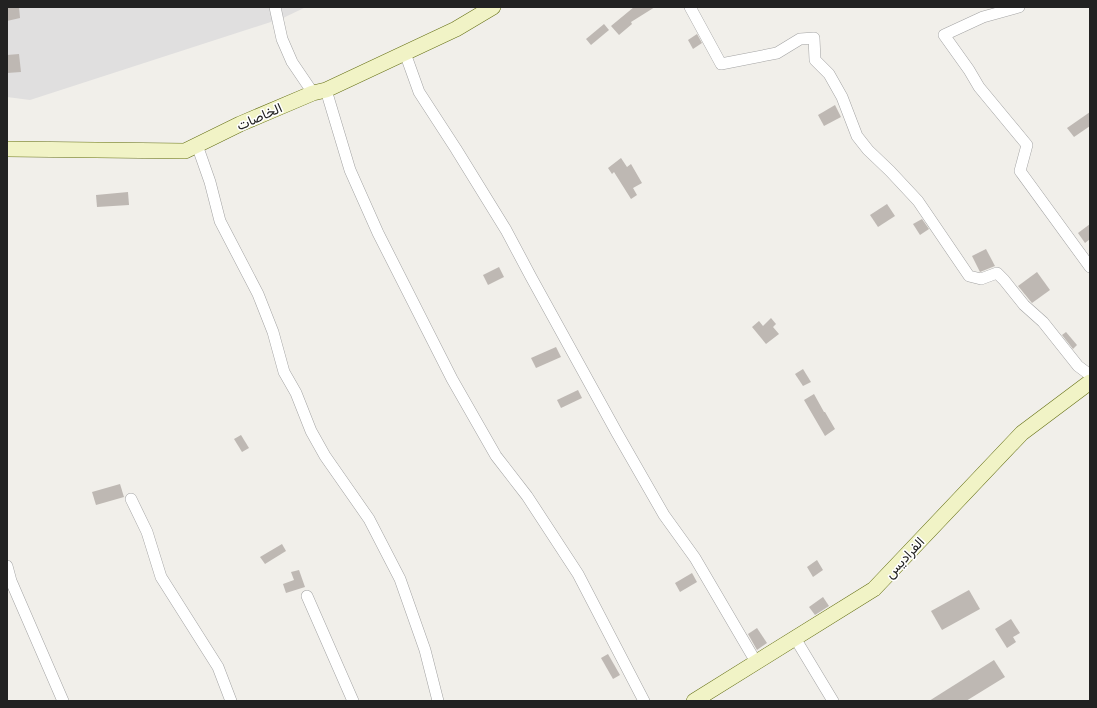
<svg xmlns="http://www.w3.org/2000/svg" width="1097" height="708" viewBox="0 0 1097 708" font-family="Barlow,Vazirmatn,sans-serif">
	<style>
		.residential { fill: #e0dfdf }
		.building { fill: #beb8b3 }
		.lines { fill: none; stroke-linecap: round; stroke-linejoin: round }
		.street-casing { stroke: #a3a3a3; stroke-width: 12 }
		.secondary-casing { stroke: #646f13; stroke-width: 16 }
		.street { stroke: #fff; stroke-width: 11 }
		.secondary { stroke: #f1f3c6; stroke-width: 15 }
		.labels { text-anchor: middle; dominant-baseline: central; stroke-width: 3; stroke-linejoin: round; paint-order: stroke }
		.street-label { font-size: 14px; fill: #222; stroke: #fff }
	</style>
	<rect width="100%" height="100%" fill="#f1efea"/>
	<path class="residential" d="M7,7H306L283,18L30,100L7,97Z"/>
	<g class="building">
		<path d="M7,7H19L20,18L7,21Z"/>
		<path d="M634,7H655L631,22L632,24L619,35L611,26Z"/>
		<path d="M604,24L609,30L591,45L586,39Z"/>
		<path d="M697,34L702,43L693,49L688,40Z"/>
		<path d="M19,54L21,72L7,73V55Z"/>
		<path d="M835,105L841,117L824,126L818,115Z"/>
		<path d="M1090,112V126L1074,137L1067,128Z"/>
		<path d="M621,158L627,167L631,164L642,183L633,188L637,195L631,199L614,172L612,174L608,168Z"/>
		<path d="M128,192L129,205L97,207L96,195Z"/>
		<path d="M887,204L895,216L878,227L870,215Z"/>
		<path d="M922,219L929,229L920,235L913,224Z"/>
		<path d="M1090,224V239L1085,243L1078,233Z"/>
		<path d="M986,249L995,266L980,272L972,256Z"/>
		<path d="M499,267L504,277L488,285L483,275Z"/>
		<path d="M1037,272L1050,290L1032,303L1018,286Z"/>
		<path d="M771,318L776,324L773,327L779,334L766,344L752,327L759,321L763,326Z"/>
		<path d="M1066,332L1077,345L1073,349L1062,335Z"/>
		<path d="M556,347L561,357L536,368L531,358Z"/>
		<path d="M803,369L811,382L803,386L795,374Z"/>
		<path d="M578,390L582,398L561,408L557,400Z"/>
		<path d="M814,394L824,412H825L835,429L825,436L804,400Z"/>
		<path d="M241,435L249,448L242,452L234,439Z"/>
		<path d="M120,484L124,497L96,505L92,492Z"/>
		<path d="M282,544L286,551L265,564L260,557Z"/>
		<path d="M817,560L823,570L813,577L807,567Z"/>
		<path d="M299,570L305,587L286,593L283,584L294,580L291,572Z"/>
		<path d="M692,573L697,582L680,592L675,583Z"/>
		<path d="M969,590L980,609L942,630L931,611Z"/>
		<path d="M823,597L829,606L815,615L809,607Z"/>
		<path d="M1011,619L1020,633L1013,637L1016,642L1007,648L995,629Z"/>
		<path d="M757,628L767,643L757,650L748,634Z"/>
		<path d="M608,654L620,675L613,679L601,658Z"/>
		<path d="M994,660L1005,677L966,701H929Z"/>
	</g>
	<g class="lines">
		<defs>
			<g id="street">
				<path d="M275,7L282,39L292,62L313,93"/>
				<path d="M690,7L721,64L777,53L800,39L814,38L815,60L829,74L842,97L857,136L868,150L890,171L918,201L969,276L981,279L997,273L1004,280L1024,305L1043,322L1078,366L1090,375"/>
				<path d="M1019,7L983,17L944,35L969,70L979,87L1027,145L1020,171L1090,267"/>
				<path d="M405,53L419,92L456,149L506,230L531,277L617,433L664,515L695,558L756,662"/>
				<path d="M326,90L350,170L378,233L452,379L496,456L527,496L578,574L644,701"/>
				<path d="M197,145L210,182L220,221L258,294L273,332L284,372L296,393L311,431L325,456L369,519L400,579L425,650L438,701"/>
				<path d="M131,499L147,532L161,577L218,667L231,701"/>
				<path d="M7,566L11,581L63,701"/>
				<path d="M307,596L353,701"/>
				<path d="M795,638L833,701"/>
			</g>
			<g id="secondary">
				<path d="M7,149L185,151L240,124L313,93L326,90L456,29L493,7"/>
				<path d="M694,701L874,589L1022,433L1090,382"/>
			</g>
		</defs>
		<use href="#street" class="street-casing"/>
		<use href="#secondary" class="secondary-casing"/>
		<use href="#street" class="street"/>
		<use href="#secondary" class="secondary"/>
	</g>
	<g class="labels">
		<g class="street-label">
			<text transform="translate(259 116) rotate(-24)">الخاصات</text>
			<text transform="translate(904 557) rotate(-47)">الفراديس</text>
		</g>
	</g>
	<rect width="1097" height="708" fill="none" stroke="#222222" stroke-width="16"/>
</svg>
